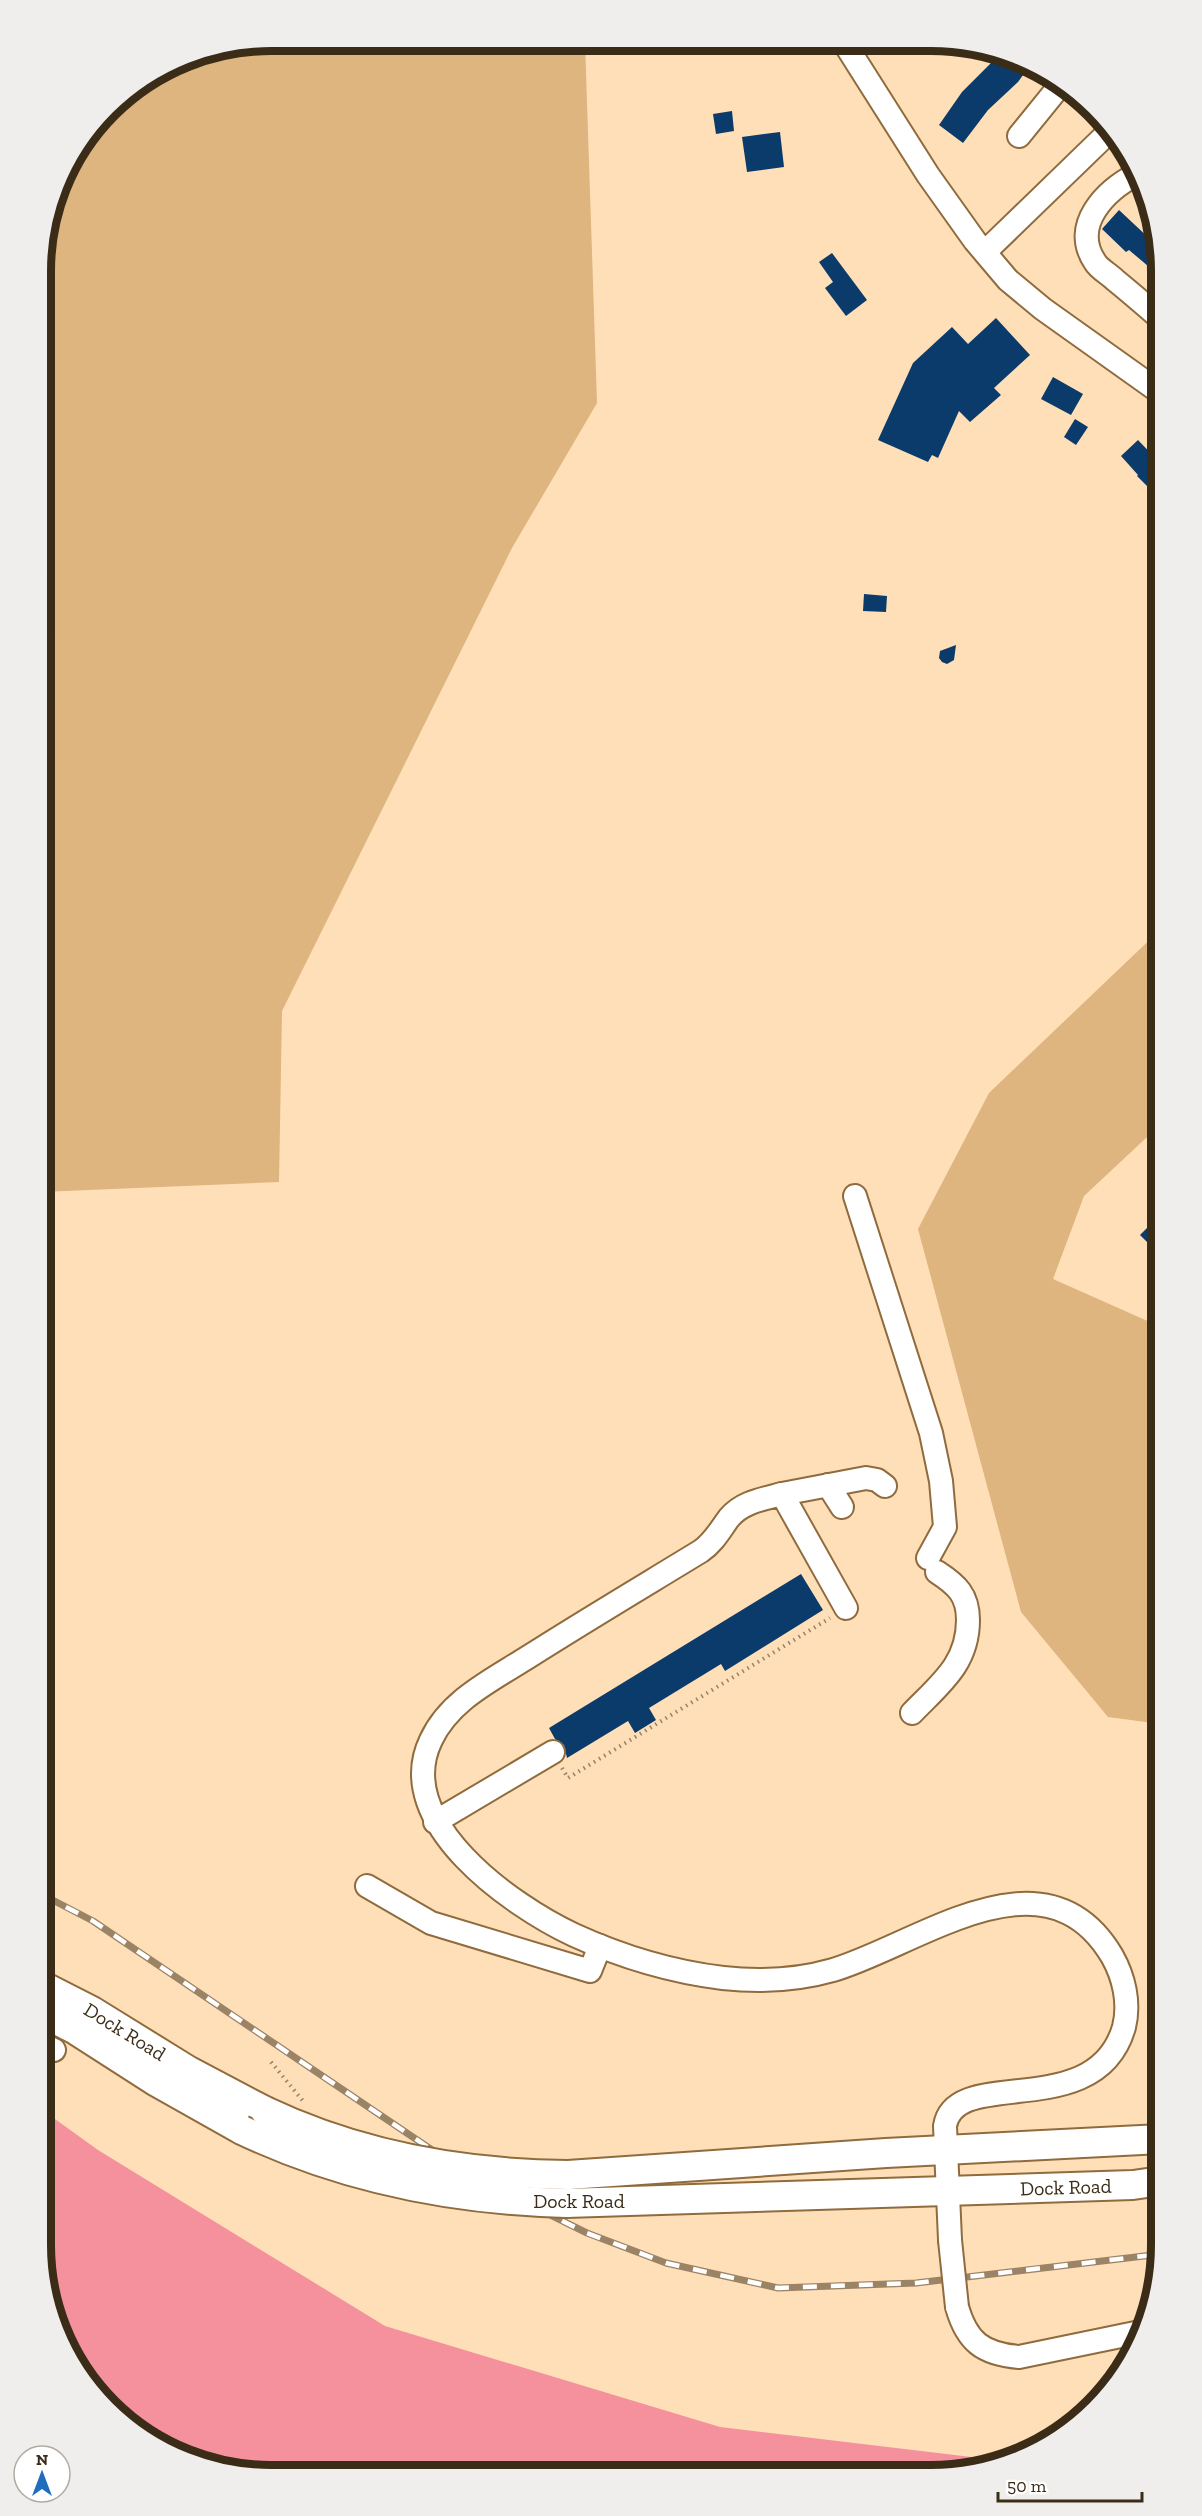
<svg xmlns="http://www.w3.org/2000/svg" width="1202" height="2516" viewBox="0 0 1202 2516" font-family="'Zilla Slab',serif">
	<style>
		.green { fill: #deb47f }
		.water { fill: #f4919d }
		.building { fill: #0a3b6a }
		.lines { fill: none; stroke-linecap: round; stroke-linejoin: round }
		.minor-casing { stroke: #8f6b3d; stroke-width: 26 }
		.major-casing { stroke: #8f6b3d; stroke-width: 32 }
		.path { stroke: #998265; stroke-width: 4; stroke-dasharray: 1.5 4.5; stroke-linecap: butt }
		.minor { stroke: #fff; stroke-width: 22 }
		.major { stroke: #fff; stroke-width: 28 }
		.rail-casing { stroke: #9b8366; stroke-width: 7 }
		.rail { stroke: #fff; stroke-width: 4.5; stroke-dasharray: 14; stroke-linecap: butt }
		.minor-bridge-casing { stroke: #8f6b3d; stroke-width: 26; stroke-linecap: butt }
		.major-bridge-casing { stroke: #8f6b3d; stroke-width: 32; stroke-linecap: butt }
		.minor-bridge { stroke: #fff; stroke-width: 22 }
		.major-bridge { stroke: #fff; stroke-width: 28 }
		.labels { text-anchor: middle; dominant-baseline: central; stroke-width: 6; stroke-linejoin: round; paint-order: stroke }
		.street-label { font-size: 20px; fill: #3b2c18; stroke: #fff }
		.rim { fill: none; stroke: #3b2c18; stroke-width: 8 }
	</style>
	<rect width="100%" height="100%" fill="#ffdfb8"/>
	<g class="green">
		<path d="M271,41L585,42L597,403L512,548L282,1011L279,1182L41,1192V256L64,169L119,98L183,58Z"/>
		<path d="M1161,929V1124L1084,1196L1053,1279L1161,1327V1724L1108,1717L1021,1612L918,1229L989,1093Z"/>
	</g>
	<path class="water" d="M41,2109L98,2150L385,2326L720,2427L1005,2461L991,2468L931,2475L226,2471L169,2452L119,2418L79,2373L48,2305L41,2245Z"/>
	<g class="building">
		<path d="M1001,53L1031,64L1018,82L988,110L963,143L939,125L962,92Z"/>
		<path d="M732,111L734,131L716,134L713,114Z"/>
		<path d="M780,132L784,167L747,172L742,137Z"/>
		<path d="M1119,210L1151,240L1156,233L1161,277L1129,250L1126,252L1102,229Z"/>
		<path d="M832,253L867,300L846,316L825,288L833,282L819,262Z"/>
		<path d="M996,318L1030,355L994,388L1001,395L970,422L959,411L938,458L932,455L928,462L878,440L913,363L952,327L968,344Z"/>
		<path d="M1053,377L1083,394L1071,415L1041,399Z"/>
		<path d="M1075,419L1088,427L1076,445L1064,437Z"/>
		<path d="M1138,440L1161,464V500L1137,476L1138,475L1121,456Z"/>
		<path d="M864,594L887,596L886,612L863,611Z"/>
		<path d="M956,645L954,660L947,664L942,662L939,658L940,651Z"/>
		<path d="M1161,1214V1256L1140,1235Z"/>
		<path d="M801,1574L823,1610L725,1671L721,1664L649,1708L656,1720L635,1733L628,1721L567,1758L564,1745L555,1739L549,1728Z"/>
	</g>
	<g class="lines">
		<defs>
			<g id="minor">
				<path d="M845,44L928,175L975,241L1008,280L1043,309L1161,393"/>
				<path d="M1019,136L1062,83"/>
				<path d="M1137,174C1106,190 1070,225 1095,262C1099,269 1109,274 1115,280C1131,293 1146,306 1161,319"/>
				<path d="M985,252L1111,130"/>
				<path d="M855,1196L931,1433L941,1481L945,1527L928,1558"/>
				<path d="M828,1485L842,1507"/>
				<path d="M782,1494L866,1478L877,1480L885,1486"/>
				<path d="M846,1608L782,1494C763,1499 742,1502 729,1518C720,1530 714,1542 701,1551C642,1587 583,1622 525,1659C490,1681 449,1701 431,1740C391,1822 512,1906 574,1935C620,1956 673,1972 723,1978C759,1982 798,1980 833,1970C918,1945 1045,1843 1112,1956C1124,1977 1130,2003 1124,2027C1096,2125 955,2064 945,2126L950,2240"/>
				<path d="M912,1713C940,1684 968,1664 968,1620C968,1595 957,1585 937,1572"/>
				<path d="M435,1822L553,1752"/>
				<path d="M367,1886L431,1923L590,1971L600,1946"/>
				<path d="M41,2044L54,2050"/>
				<path d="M957,2307C967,2342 983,2354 1019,2357L1145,2331"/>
			</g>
			<g id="major">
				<path id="s1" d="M41,1985L92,2011L189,2071L265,2111"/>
				<path d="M41,2012L74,2029L155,2081L242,2130"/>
				<path d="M568,2175L886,2153L1161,2139"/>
				<path id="s2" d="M566,2203L1133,2185L1161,2181"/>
			</g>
		</defs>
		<use href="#minor" class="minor-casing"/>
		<use href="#major" class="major-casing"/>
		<g class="path">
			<path d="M562,1768L568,1778L830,1618"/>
			<path d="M271,2062L303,2101"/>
		</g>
		<use href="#minor" class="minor"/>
		<use href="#major" class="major"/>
		<defs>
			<path id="rail" d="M41,1894L93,1921L469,2175L587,2233L666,2263L778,2288L916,2283L1161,2254"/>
		</defs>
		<use href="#rail" class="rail-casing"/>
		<use href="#rail" class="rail"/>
		<defs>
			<path id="minor-bridge" d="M950,2240L957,2307"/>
			<g id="major-bridge">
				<path d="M265,2111C360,2156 463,2174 568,2175"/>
				<path d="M242,2130C345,2179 452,2200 566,2203"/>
			</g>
		</defs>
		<use href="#minor-bridge" class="minor-bridge-casing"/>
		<use href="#major-bridge" class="major-bridge-casing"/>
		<use href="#minor-bridge" class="minor-bridge"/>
		<use href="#major-bridge" class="major-bridge"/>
	</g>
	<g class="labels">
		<g class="street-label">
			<text stroke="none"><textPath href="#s1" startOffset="96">Dock Road</textPath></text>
			<text stroke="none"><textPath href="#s2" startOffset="500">Dock Road</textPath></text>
			<text x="579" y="2201">Dock Road</text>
		</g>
	</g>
	<path d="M0 0H1202V2516H0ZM271 51H931A220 220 0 0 1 1151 271V2245A220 220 0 0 1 931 2465H271A220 220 0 0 1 51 2245V271A220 220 0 0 1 271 51Z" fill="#efeeed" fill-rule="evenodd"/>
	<path class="rim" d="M271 51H931A220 220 0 0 1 1151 271V2245A220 220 0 0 1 931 2465H271A220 220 0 0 1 51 2245V271A220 220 0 0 1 271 51Z"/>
	<g transform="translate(42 2474)"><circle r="28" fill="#ffffff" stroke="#b1aba3" stroke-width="1.5"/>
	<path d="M0-4.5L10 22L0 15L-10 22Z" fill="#1e6ebd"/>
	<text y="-9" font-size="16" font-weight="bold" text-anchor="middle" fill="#3b2c18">N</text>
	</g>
	<path d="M998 2492v9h144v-9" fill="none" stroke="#3b2c18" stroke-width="3"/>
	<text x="1007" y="2492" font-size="18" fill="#3b2c18" stroke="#ffffff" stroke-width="4.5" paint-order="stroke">50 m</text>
</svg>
